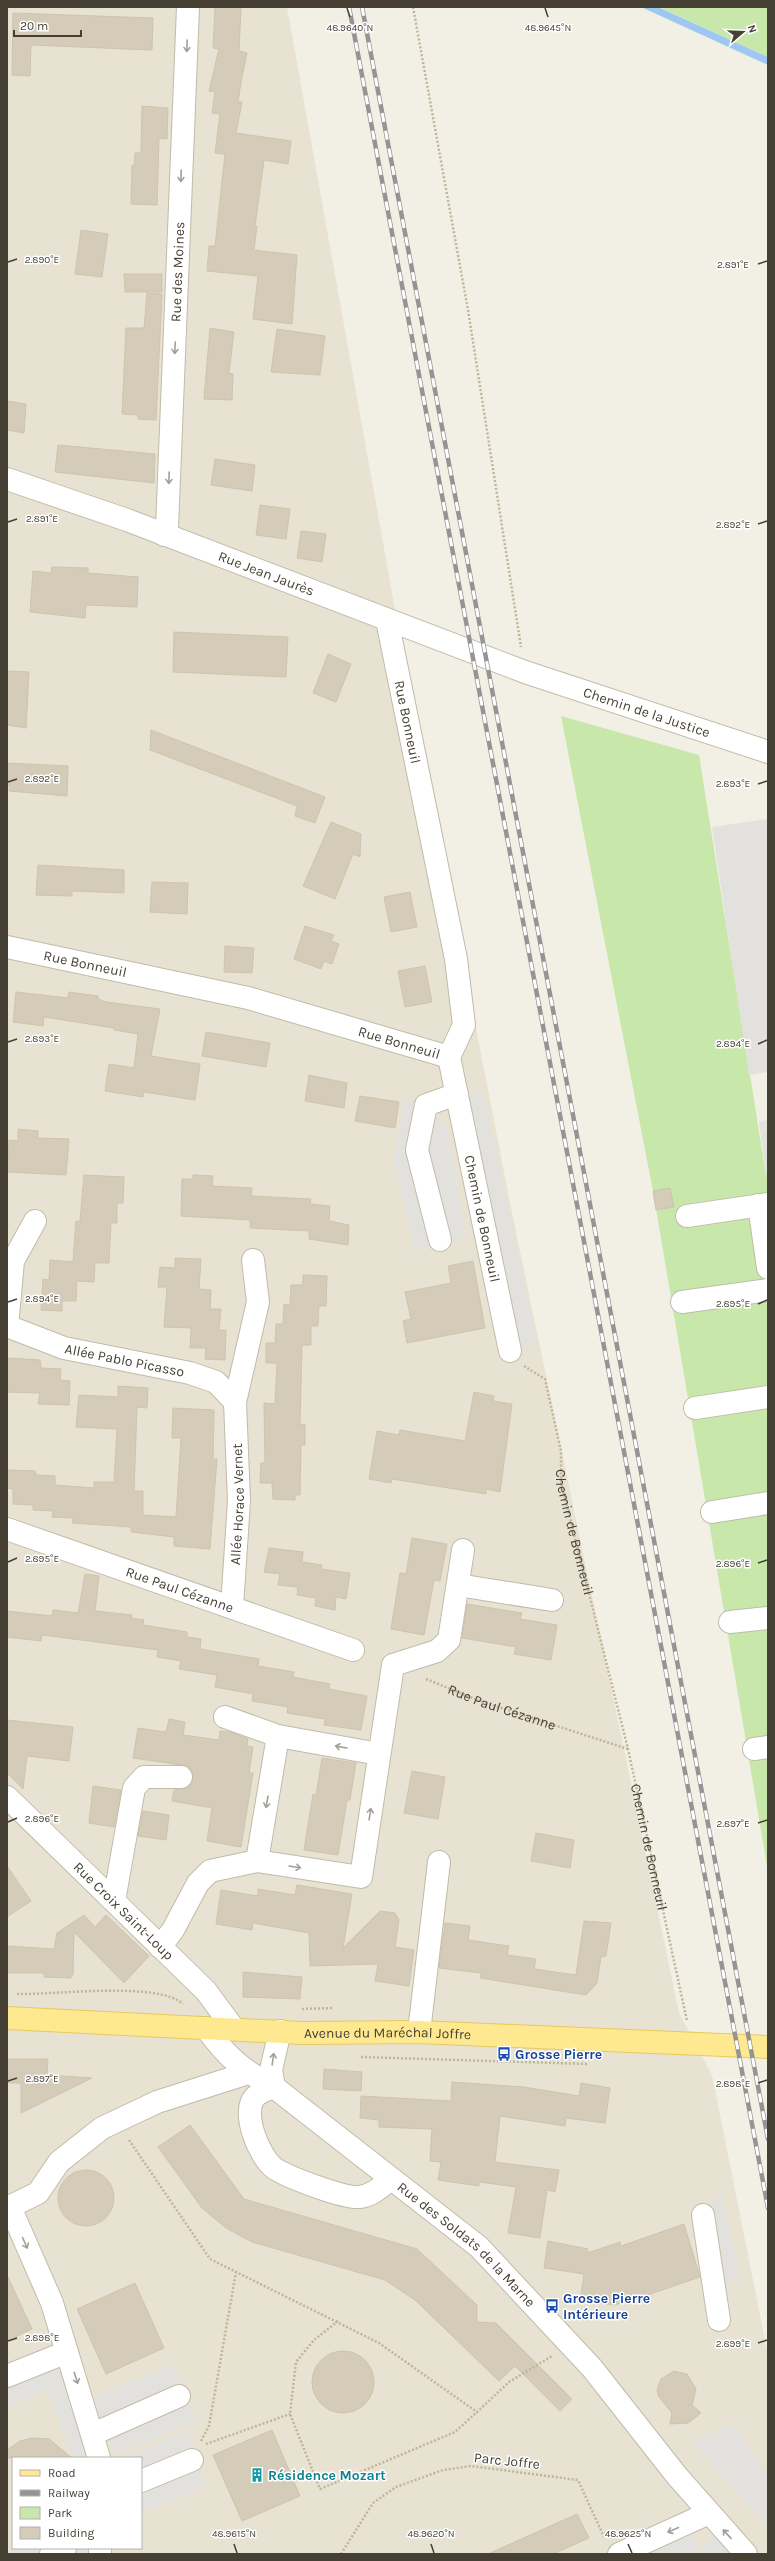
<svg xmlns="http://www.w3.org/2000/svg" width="775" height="2561" viewBox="0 0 775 2561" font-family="Karla,sans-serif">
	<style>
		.residential { fill: #e7e2d2; fill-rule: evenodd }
		.green { fill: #c8e8ab }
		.parking { fill: #e3e1dd }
		.water { fill: #9ec8f2 }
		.building { fill: #d4ccb9; stroke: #cfc4ac }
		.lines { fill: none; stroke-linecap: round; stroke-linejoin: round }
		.minor-casing { stroke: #c1bba9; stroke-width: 24 }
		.major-casing { stroke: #e6c95e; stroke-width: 24 }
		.path { stroke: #c0b597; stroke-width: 2.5; stroke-dasharray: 2 2; stroke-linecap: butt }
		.minor { stroke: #fff; stroke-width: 22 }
		.major { stroke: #ffe990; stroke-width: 22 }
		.rail-casing { stroke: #949494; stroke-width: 4.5 }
		.rail { stroke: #fff; stroke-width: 3; stroke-dasharray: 9; stroke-linecap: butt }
		.oneway { stroke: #a29f9a }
		.ticks { fill: none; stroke: #453f34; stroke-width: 1.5 }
		.labels { text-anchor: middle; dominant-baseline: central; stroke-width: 3; stroke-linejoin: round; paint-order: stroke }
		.street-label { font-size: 14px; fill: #453f34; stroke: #fff }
		.transit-label { font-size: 14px; font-weight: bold; fill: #164399; stroke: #fff; text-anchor: start }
		.culture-label { font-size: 14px; font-weight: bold; fill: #0d838f; stroke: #fff; text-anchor: start }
		.ticks-label { font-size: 10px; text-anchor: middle; fill: #453f34; stroke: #fff; stroke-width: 3; stroke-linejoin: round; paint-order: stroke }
	</style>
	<rect width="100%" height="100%" fill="#f2efe4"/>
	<path class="residential" d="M7,7H287L401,643L511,1208L679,2013L712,2075L768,2355V2554H7ZM13,2458H141V2548H13Z"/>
	<g class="green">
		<path d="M659,7H768V57Z"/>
		<path d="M561,716L699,755L766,1175H768V1872L653,1191Z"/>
	</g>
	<g class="parking">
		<path d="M768,819V1072L749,1075L712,827Z"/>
		<path d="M483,1092L537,1343L510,1351L458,1097Z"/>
		<path d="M404,1097L426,1105L447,1129L466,1238L414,1250L394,1159Z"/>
		<path d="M768,1120V1175H766L759,1121Z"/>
		<path d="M722,2193L740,2278L710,2286L690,2219Z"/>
		<path d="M59,2361L92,2458H72L48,2390L7,2407V2384Z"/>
		<path d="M174,2364L197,2421L116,2454L93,2397Z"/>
		<path d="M733,2425L768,2473V2527L691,2441Z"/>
		<path d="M189,2430L205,2487L141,2512V2458H122Z"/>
		<path d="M691,2532L699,2552L693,2554H640Z"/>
		<path d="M715,2535L732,2554H704L700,2549Z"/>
		<path d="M13,2547V2548H92L91,2554H12Z"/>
	</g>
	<path class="water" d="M641,7H658L768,57V65Z"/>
	<g class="building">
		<path d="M215,7H241L239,51L247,53L241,82L238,102H242L236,133L291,141L288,164L264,160L255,226H257L254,250L297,255L292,324L253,319L258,276L207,271L209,246H215L225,154L215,153L220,114L212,113L215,92L209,91L219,49L213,48Z"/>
		<path d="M13,13L153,18L152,50L31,45L30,76L12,75Z"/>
		<path d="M142,106L168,108L167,139L159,138L157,205L131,204L132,165L134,166L135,153H141Z"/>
		<path d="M81,230L108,234L102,277L75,274Z"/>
		<path d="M124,274H162V292H125Z"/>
		<path d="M147,293L162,294L156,420L138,419V415L122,414L126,328H144Z"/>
		<path d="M210,328L234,332L229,373L233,374L232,400L204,399Z"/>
		<path d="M277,329L325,336L320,375L271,372Z"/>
		<path d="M7,401L26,404L24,433L7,430Z"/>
		<path d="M58,445L155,454L154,483L55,472Z"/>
		<path d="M215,459L255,465L252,491L211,485Z"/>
		<path d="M260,505L290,509L286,539L256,535Z"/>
		<path d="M301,531L326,534L322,562L297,558Z"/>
		<path d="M52,567L88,568V573L138,577L137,607L86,605L85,618L30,612L33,571L51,573Z"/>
		<path d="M174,632L288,637L286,677L173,672Z"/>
		<path d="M328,654L351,664L336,702L313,693Z"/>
		<path d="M7,671L29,672L26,728L7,725Z"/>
		<path d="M151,730L325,797L315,823L295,816L297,806L150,750Z"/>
		<path d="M7,763L68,766L67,796L9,791L10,786H7Z"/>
		<path d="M331,822L361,834L360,857L353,854L335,899L303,886Z"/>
		<path d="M38,865L124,870V893L72,891V896L36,895Z"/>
		<path d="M152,882L188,883L187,914L150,912Z"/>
		<path d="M410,892L417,927L391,932L384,897Z"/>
		<path d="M305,926L334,935L331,941L339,944L332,964L324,961L321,969L294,959Z"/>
		<path d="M225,946L254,948L252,973L224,972Z"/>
		<path d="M425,966L432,1002L405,1007L398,971Z"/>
		<path d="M16,992L68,998L69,992L98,996V999L106,1002L160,1009L151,1056L200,1064L195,1100L144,1092L143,1097L105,1091L109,1064L134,1068L138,1034L114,1030V1028L44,1017L43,1026L13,1022Z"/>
		<path d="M206,1032L270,1043L266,1067L202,1056Z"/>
		<path d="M309,1075L347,1083L344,1108L305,1101Z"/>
		<path d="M360,1096L399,1102L395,1128L355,1121Z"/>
		<path d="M18,1129L38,1131V1138L69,1139L66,1175L7,1172L9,1140L18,1141Z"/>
		<path d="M84,1175L124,1177L123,1203H117V1223H111L109,1263H95L94,1282L77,1281L76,1301H62V1311L41,1310L43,1279L49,1280L50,1260L73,1262L76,1221H80Z"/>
		<path d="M193,1175L213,1176L212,1186L252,1188L251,1196L311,1199L310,1204L330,1206L329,1221L349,1225L348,1245L309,1239V1231L250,1228V1220L181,1216L182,1179H193Z"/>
		<path d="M670,1188L674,1207L656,1210L653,1191Z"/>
		<path d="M175,1258L201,1259L199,1289L211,1290L210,1309H221L219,1330H226L225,1360L205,1359L206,1348H190L191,1328L164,1327L167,1287H158L160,1267L175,1268Z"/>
		<path d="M473,1261L485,1328L407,1343L403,1321L411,1319L405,1292L451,1283L448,1266Z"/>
		<path d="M303,1275L327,1276L326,1306H319L318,1326H311V1345H302L300,1425L305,1424V1445H301L300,1495H295V1500L273,1499L272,1483H260L261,1463H265L264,1403L275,1404L277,1363H266V1343H275L276,1324H283L284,1304L290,1305L291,1285H303Z"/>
		<path d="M7,1358L40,1360L41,1368L61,1369L60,1380L70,1381L69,1405L38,1404L40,1393L7,1392Z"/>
		<path d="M118,1386L148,1388L147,1408L137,1407L134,1491H143V1515L176,1517L181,1438H172L173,1408L214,1410L213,1459H217L210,1549L174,1546V1537L131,1532V1527L72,1523L73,1518L52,1517L53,1511L33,1510V1505L13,1504V1489L7,1488V1470L35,1471L36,1475L55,1476V1485L94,1488V1482H114L117,1429L76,1427L79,1395L118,1397Z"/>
		<path d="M474,1392L494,1396L493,1401L512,1404L500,1492L486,1489V1494L392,1479L391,1483L369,1479L377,1431L399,1435L400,1430L465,1441Z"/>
		<path d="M412,1538L447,1544L440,1581L434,1580L424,1635L391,1629L400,1573L406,1574Z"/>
		<path d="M269,1548L303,1552L302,1562L322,1565L321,1569L350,1573L346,1599L336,1597L335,1610L315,1606L316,1598L297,1595L298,1587L278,1585L280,1574L264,1572Z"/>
		<path d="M85,1574L99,1576L95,1611L132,1615L131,1618L144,1620L143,1625L187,1632V1637L201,1639L200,1649L259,1659L258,1666L294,1672L293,1677L330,1684L329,1689L367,1696L361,1730L324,1725L325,1719L287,1713L288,1707L252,1701L253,1694L215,1687L217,1675L179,1669L181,1661L157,1657L158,1650L42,1635L41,1641L7,1637V1611L52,1616L53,1610L78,1613Z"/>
		<path d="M467,1604L522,1613L520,1619L557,1625L551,1660L514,1654L516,1647L462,1638Z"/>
		<path d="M169,1719L185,1722L183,1735L219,1740L220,1731L230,1732L248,1739L247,1746L253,1747L249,1773H253L241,1847L207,1841L212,1808L172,1801L174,1790L187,1788L192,1783V1771L188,1766L133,1758L138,1728L166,1732Z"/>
		<path d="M7,1720L73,1727L69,1761L27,1756L23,1789L7,1773Z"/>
		<path d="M322,1758L356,1763L350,1800H347L338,1855L304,1850L313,1794L316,1795Z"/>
		<path d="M412,1771L445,1777L438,1819L404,1813Z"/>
		<path d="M93,1786L121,1790L114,1827L89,1823Z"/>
		<path d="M143,1811L169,1815L166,1840L138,1836Z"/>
		<path d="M536,1833L574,1840L570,1868L531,1861Z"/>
		<path d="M7,1866L31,1901L7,1917Z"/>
		<path d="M297,1885L352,1894L343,1948L380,1911L395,1913L399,1920L395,1947L414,1950L409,1986L375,1981L378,1964L310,1966L309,1933L253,1923L252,1930L216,1924L221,1890L258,1896V1889L295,1895Z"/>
		<path d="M84,1915L95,1927L106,1915L149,1956L124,1983L74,1932L73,1975H71V1978L44,1977V1973H7V1946L54,1949L57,1933Z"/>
		<path d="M584,1921L611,1923L606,1956L601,1957L597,1983L586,1995L480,1978L481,1973L439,1968L445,1923L470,1926L468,1940L509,1946L507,1955L536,1959L534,1969L576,1975Z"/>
		<path d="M243,1972L302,1977L300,1999L243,1997Z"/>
		<path d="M7,2059H48L47,2075L92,2078L21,2113V2083H7Z"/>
		<path d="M324,2069L362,2072L361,2091L323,2089Z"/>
		<path d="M452,2082L524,2087L579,2096L581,2083L610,2088L605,2123L566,2118L565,2126L500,2116L495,2162L559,2170L555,2192L547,2190L540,2238L508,2233L516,2187L479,2182V2186L438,2180L441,2162L430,2161L432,2129L379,2127V2120L360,2118L361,2096L451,2101Z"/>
		<path d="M190,2125L244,2199L417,2249L477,2305V2322L496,2323L572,2399L560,2411L515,2366L499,2381L415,2300L385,2280L252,2242L226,2228L202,2208L158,2147Z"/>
		<circle cx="86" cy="2198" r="28"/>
		<path d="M684,2224L700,2277L630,2301L614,2305L580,2300L584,2274L544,2268L548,2241L588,2249L587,2253L620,2242L621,2246Z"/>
		<path d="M7,2275L32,2329L7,2341Z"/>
		<path d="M135,2283L164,2348L106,2374L77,2309Z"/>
		<circle cx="343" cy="2382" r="31"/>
		<path d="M674,2371L687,2374L696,2389L692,2405L701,2413L688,2423L670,2424L672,2413L659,2397L657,2390L661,2379Z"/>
		<path d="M272,2430L300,2496L242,2521L213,2455Z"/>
		<path d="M32,2438L49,2439L72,2458H7V2450L20,2441Z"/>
		<path d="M577,2514L589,2538L553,2554H488Z"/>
	</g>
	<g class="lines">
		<defs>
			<g id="minor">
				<path id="s3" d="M7,479L127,520L525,672L768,752"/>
				<path id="s4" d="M164,535L167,528L188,7"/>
				<path id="s5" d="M387,620L456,959L464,1025L449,1057"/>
				<path id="s6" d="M7,947L248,998L449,1057"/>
				<path id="s7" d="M449,1057L510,1351"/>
				<path d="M759,1205L768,1268"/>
				<path d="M687,1216L768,1204"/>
				<path d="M440,1240L417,1150L426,1105L457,1094"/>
				<path d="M682,1302L768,1290"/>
				<path id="s8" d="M7,1326L64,1348L190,1373L216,1382L235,1402"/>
				<path d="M7,1327L13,1261L35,1221"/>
				<path d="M695,1408L768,1397"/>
				<path d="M712,1512L768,1503"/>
				<path id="s9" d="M7,1529L353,1650"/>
				<path d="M458,1585L552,1600"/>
				<path id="s10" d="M232,1607L239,1501L235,1402L258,1302L253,1260"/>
				<path d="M730,1622L768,1618"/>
				<path d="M225,1717L278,1736"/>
				<path d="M754,1749L768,1747"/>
				<path id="s11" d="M7,1797L206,1991L234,2029"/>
				<path d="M257,1861L278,1736L379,1754"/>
				<path d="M114,1901L134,1788L144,1777H181"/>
				<path d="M160,1947L173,1930L198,1883L210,1871L257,1861L361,1877L393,1665L437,1651L449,1640L463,1550"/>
				<path id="s12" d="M206,2028C227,2057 242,2070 274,2087L479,2247L592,2368L677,2476L746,2554"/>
				<path d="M419,2032L439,1862"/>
				<path d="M274,2087C268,2089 259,2092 255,2097C241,2113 259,2156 274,2168C287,2177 345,2199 360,2197C373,2195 382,2186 391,2179"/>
				<path d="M274,2087L271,2070L280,2031"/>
				<path d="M10,2207L52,2303L99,2458"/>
				<path d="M7,2208L38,2193L59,2162L102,2128L157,2102L248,2073"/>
				<path d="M703,2215L719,2320"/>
				<path d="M7,2376L67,2352"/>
				<path d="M93,2434L179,2396"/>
				<path d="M141,2481L192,2460"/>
				<path d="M51,2554L65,2548"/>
				<path d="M100,2554V2548"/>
				<path d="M619,2554L709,2513"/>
			</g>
			<g id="major">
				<path id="s13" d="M7,2018L302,2033L419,2032L768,2047"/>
			</g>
		</defs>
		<use href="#minor" class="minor-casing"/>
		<use href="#major" class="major-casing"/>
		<g class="path">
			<path d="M413,7L468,310L521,647"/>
			<path id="s1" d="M524,1366L545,1379L561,1451V1482L628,1749L687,2021"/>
			<path id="s2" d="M426,1679L480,1701L628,1749"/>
			<path d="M17,1994C54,1995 158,1981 183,2004"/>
			<path d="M302,2009L333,2008"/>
			<path d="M361,2057L588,2064"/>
			<path d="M129,2140L210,2259L379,2343L477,2412L509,2382L552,2356"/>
			<path d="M338,2321L314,2340L296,2362L290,2414L320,2489L455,2432L477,2412"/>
			<path d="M201,2441L209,2426L236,2272"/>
			<path d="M206,2444L290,2414"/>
			<path d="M341,2554L373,2503L396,2487L443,2470L471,2466L578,2480L604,2537"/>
		</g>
		<use href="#minor" class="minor"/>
		<use href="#major" class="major"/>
		<defs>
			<g id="rail">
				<path d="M349,7L768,2208"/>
				<path d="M362,7L768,2139"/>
			</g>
		</defs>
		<use href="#rail" class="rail-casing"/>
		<use href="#rail" class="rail"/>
	</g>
	<defs><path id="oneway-shaft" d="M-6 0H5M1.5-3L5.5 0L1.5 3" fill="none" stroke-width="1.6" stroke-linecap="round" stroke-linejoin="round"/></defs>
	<g class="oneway">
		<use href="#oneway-shaft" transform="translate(187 46) rotate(92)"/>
		<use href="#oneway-shaft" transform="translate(181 176) rotate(92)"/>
		<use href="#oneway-shaft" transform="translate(175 348) rotate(92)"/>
		<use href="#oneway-shaft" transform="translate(169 478) rotate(92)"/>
		<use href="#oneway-shaft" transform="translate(341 1747) rotate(-170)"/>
		<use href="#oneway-shaft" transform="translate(267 1802) rotate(100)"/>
		<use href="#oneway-shaft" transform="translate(370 1814) rotate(-81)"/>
		<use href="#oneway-shaft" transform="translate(295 1867) rotate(9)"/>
		<use href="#oneway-shaft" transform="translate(273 2059) rotate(-82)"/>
		<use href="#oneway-shaft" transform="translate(25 2243) rotate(66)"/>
		<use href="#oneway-shaft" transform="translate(76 2378) rotate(72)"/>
		<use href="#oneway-shaft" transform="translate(673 2530) rotate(156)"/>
		<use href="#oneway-shaft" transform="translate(727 2534) rotate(-133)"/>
	</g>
	<path class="ticks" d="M347,8L350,17M545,8L548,17M8,262L17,259M758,264L767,261M8,522L17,519M758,524L767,521M8,782L17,779M758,784L767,781M8,1042L17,1039M758,1044L767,1040M8,1302L17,1299M758,1304L767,1300M8,1562L17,1558M758,1563L767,1560M8,1822L17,1818M758,1823L767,1820M8,2081L17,2078M758,2083L767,2080M8,2341L17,2338M758,2343L767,2340M234,2544L237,2553M431,2544L434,2553M628,2544L632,2553"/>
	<defs>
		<symbol id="bus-bare" viewBox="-9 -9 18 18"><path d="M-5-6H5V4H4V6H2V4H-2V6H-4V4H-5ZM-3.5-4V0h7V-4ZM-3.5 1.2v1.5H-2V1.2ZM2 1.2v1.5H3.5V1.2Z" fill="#1a4fb4" stroke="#fff" stroke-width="2.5" paint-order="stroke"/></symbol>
		<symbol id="building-bare" viewBox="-9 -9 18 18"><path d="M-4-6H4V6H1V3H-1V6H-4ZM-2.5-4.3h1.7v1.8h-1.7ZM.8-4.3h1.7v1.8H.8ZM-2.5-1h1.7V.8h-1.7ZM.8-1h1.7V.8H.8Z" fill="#0f9aa8" stroke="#fff" stroke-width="2.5" paint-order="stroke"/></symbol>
	</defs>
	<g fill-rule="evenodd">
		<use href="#bus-bare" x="494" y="2044" width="20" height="20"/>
		<use href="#bus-bare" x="542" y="2296" width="20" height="20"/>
		<use href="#building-bare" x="247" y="2465" width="20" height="20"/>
	</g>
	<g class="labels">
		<g class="street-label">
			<text stroke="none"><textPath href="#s4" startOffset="264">Rue des Moines</textPath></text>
			<text stroke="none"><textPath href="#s3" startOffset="276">Rue Jean Jaurès</textPath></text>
			<text stroke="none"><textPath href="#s3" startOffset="681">Chemin de la Justice</textPath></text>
			<text stroke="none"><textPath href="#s5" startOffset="104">Rue Bonneuil</textPath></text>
			<text stroke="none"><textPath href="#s6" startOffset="80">Rue Bonneuil</textPath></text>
			<text stroke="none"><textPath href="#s6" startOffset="404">Rue Bonneuil</textPath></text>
			<text stroke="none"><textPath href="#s7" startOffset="165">Chemin de Bonneuil</textPath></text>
			<text stroke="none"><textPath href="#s8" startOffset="123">Allée Pablo Picasso</textPath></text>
			<text stroke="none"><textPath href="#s10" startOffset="103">Allée Horace Vernet</textPath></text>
			<text stroke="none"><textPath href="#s1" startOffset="181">Chemin de Bonneuil</textPath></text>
			<text stroke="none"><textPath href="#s9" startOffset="183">Rue Paul Cézanne</textPath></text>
			<text stroke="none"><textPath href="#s2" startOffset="81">Rue Paul Cézanne</textPath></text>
			<text stroke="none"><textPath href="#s1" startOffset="505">Chemin de Bonneuil</textPath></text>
			<text stroke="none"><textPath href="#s11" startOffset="163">Rue Croix Saint-Loup</textPath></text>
			<text stroke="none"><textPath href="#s13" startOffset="381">Avenue du Maréchal Joffre</textPath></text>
			<text stroke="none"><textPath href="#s12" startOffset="340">Rue des Soldats de la Marne</textPath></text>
			<text transform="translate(507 2461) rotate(6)">Parc Joffre</text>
		</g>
		<g class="transit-label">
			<text x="515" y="2054">Grosse Pierre</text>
			<text x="563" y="2298">Grosse Pierre<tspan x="563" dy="16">Intérieure</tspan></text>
		</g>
		<g class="culture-label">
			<text x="268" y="2475">Résidence Mozart</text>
		</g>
	</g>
	<g class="ticks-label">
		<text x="548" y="31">48.9645°N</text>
		<text x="350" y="31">48.9640°N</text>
		<text x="42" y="263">2.890°E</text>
		<text x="733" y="268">2.891°E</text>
		<text x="42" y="522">2.891°E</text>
		<text x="733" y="528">2.892°E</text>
		<text x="42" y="782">2.892°E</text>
		<text x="733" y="787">2.893°E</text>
		<text x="42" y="1042">2.893°E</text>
		<text x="733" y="1047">2.894°E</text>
		<text x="42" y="1302">2.894°E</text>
		<text x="733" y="1307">2.895°E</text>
		<text x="42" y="1562">2.895°E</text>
		<text x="733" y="1567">2.896°E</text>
		<text x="42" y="1822">2.896°E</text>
		<text x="733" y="1827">2.897°E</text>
		<text x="42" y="2082">2.897°E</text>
		<text x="733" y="2087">2.898°E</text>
		<text x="42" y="2341">2.898°E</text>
		<text x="733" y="2347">2.899°E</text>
		<text x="234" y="2537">48.9615°N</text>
		<text x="431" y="2537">48.9620°N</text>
		<text x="628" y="2537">48.9625°N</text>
	</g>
	<rect width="775" height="2561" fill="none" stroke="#453f34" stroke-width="16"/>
	<rect x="12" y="2457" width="130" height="92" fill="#ffffff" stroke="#b5b2ae"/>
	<rect x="20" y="2470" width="20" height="6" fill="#ffe990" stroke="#b5b2ae"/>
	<text x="48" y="2477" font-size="12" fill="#453f34">Road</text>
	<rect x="20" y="2490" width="20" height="6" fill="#949494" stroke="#b5b2ae"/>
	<text x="48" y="2497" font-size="12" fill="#453f34">Railway</text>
	<rect x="20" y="2507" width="20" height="12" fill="#c8e8ab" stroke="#b5b2ae"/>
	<text x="48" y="2517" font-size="12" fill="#453f34">Park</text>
	<rect x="20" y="2527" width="20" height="12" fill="#d4ccb9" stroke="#b5b2ae"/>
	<text x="48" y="2537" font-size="12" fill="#453f34">Building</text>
	<g transform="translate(743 32) rotate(71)" stroke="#ffffff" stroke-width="3" paint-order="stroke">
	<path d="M0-3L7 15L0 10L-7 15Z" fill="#453f34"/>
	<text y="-6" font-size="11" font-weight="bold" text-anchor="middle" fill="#453f34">N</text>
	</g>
	<path d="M14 30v6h67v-6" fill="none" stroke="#453f34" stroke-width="2"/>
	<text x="20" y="30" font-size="12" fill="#453f34" stroke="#ffffff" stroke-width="3" paint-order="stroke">20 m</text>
</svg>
